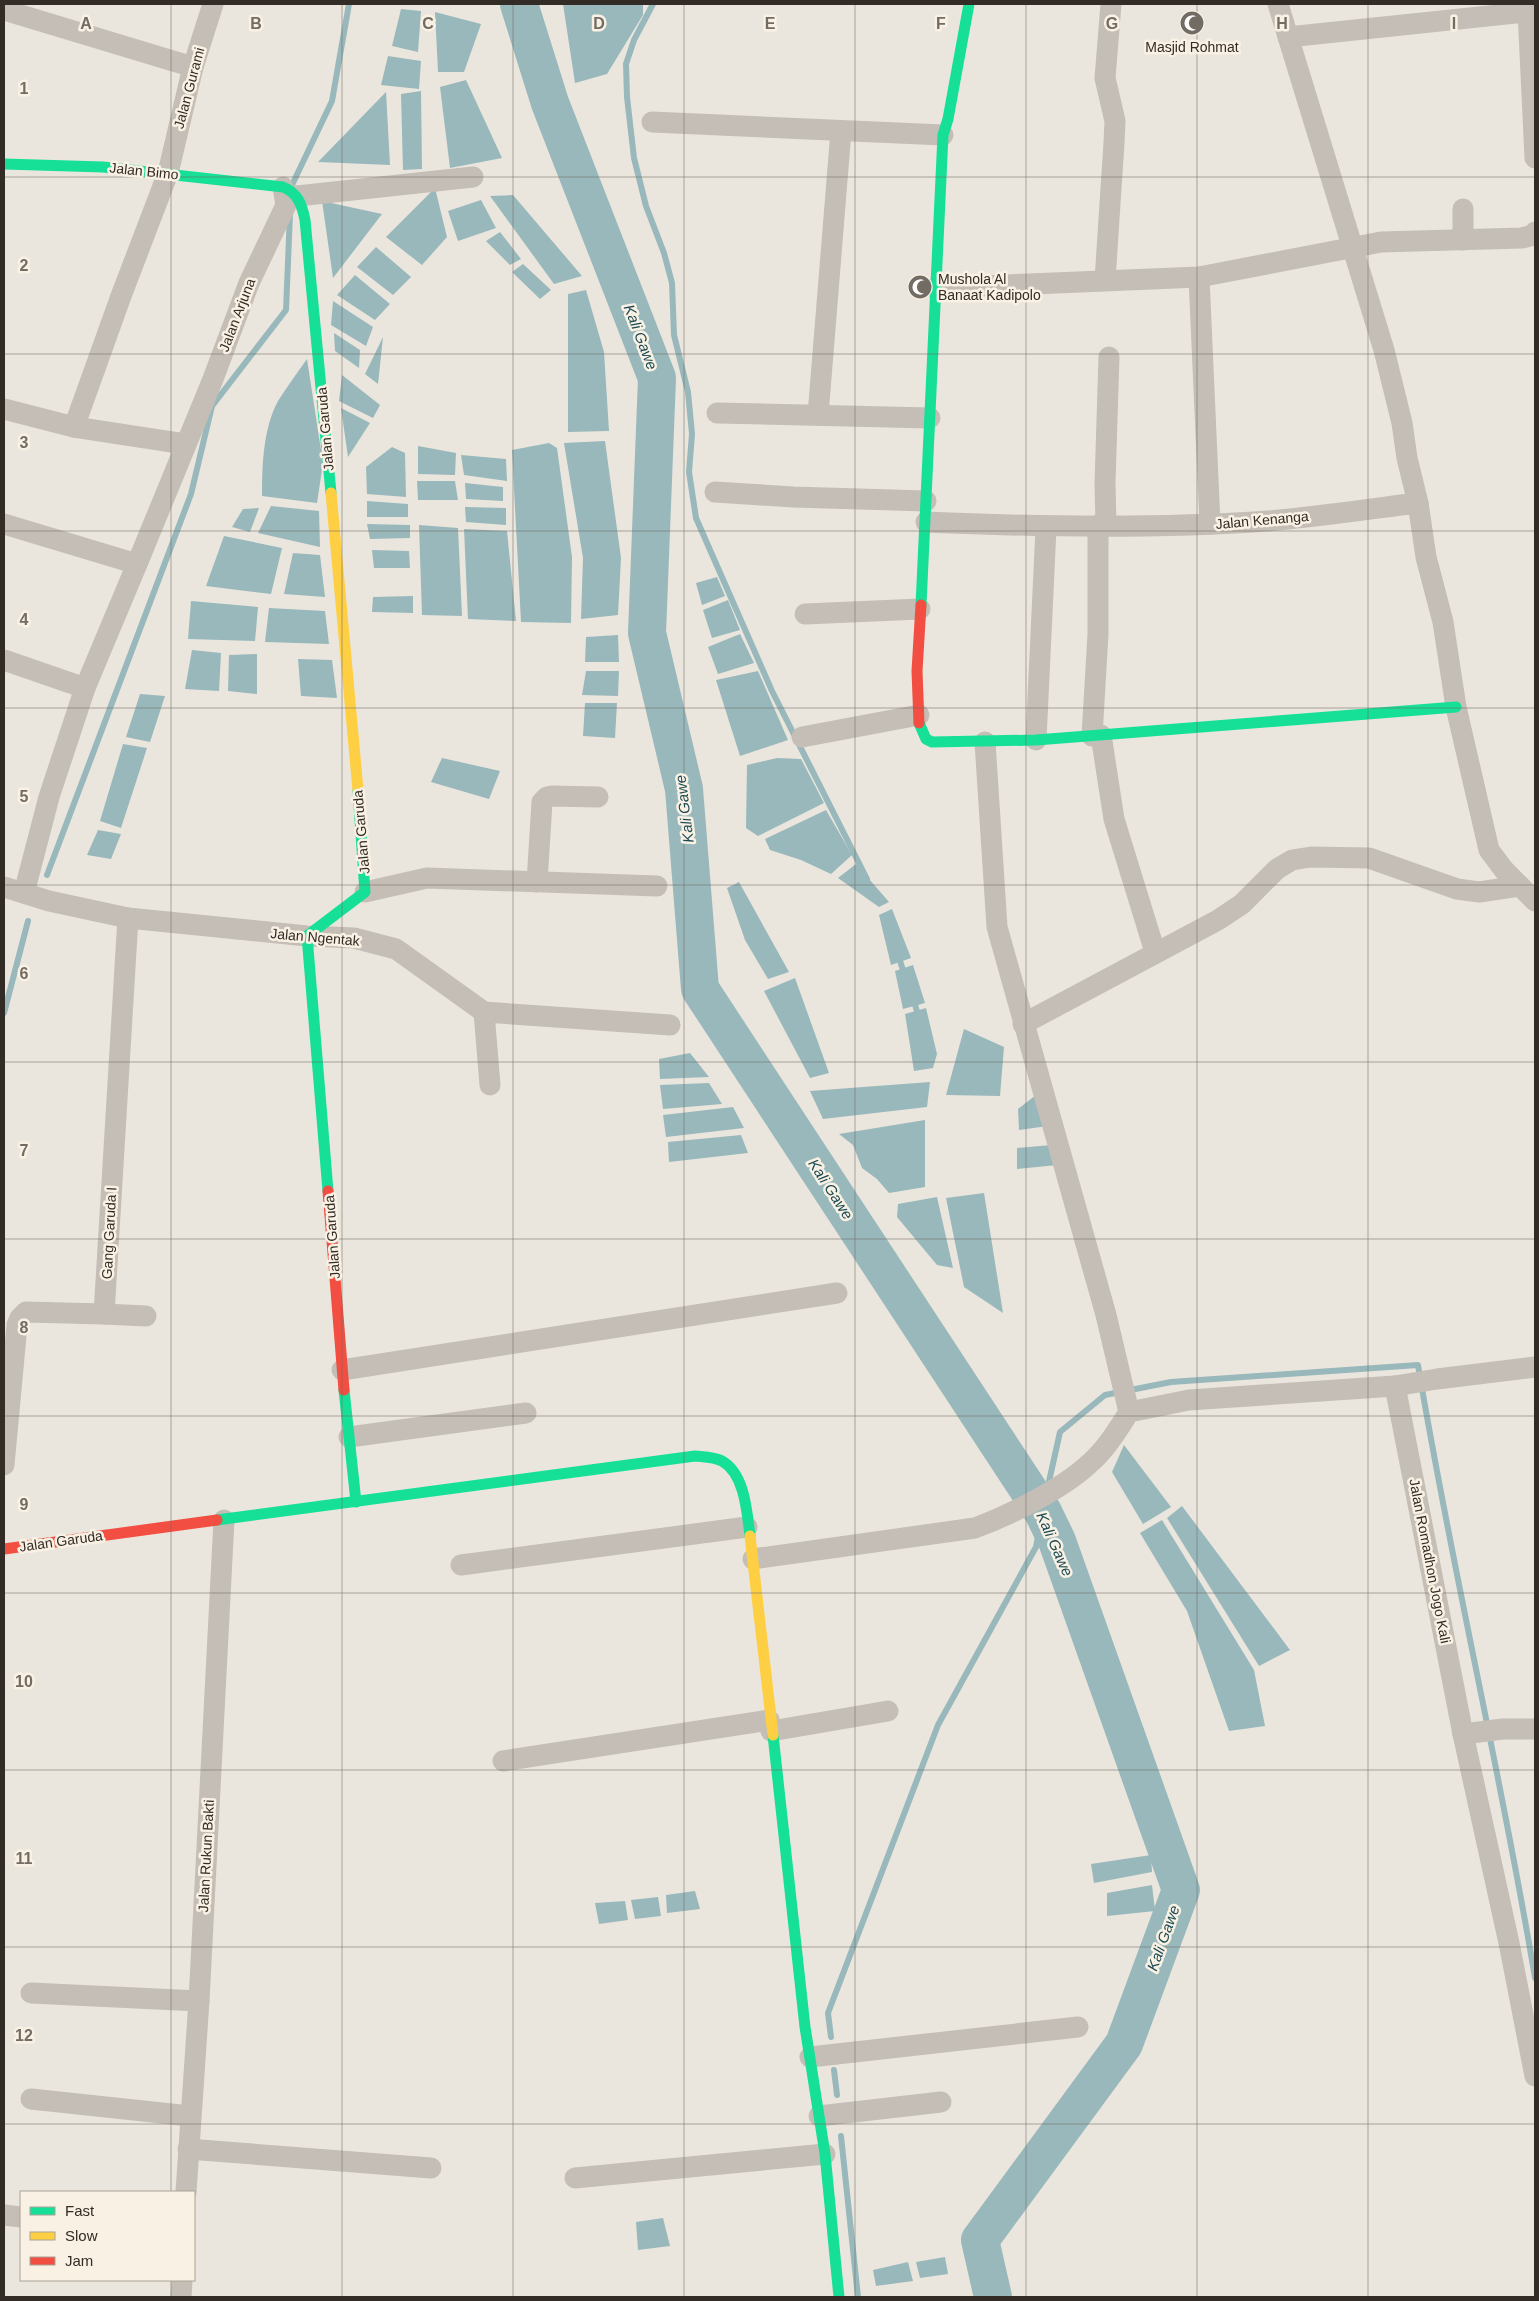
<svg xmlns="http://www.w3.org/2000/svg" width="1539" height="2301" viewBox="0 0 1539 2301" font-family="Helvetica,sans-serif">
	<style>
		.water { fill: #98b8bc }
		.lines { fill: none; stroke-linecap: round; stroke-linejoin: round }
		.stream { stroke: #98b8bc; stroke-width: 6 }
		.river { stroke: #98b8bc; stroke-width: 38 }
		.street { stroke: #c4beb6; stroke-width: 21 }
		.fast { stroke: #16e098; stroke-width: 11 }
		.slow { stroke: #ffcf43; stroke-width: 11 }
		.jam { stroke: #f24e42; stroke-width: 11 }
		.grid { fill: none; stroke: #736c65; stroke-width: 1; stroke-opacity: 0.55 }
		.labels { text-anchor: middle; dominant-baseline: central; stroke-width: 5; stroke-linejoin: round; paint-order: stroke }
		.poi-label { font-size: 14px; fill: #332b25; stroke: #f9f1e3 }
		.street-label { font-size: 14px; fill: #332b25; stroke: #f9f1e3 }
		.water-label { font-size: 15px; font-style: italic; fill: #1b4a55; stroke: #f9f1e3 }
		.grid-label { font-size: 16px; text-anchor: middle; font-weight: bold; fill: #736c65; stroke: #f9f1e3; stroke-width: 5; stroke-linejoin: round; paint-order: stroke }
	</style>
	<rect width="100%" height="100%" fill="#ebe6dd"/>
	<g class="water">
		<path d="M563,4H643V15L607,74L575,83Z"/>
		<path d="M401,9L421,11L418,52L392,46Z"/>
		<path d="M435,12L481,24L464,72H438Z"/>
		<path d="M388,56L421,61L419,89L381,85Z"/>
		<path d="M466,80L502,158L450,168L440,87Z"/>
		<path d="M421,91L422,169L403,170L401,94Z"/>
		<path d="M386,92L390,165L318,162Z"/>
		<path d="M435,188L447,237L422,265L386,237Z"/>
		<path d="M513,195L582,276L554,284L490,196Z"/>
		<path d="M481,200L496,228L458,241L448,211Z"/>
		<path d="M322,201L382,214L333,278Z"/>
		<path d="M500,232L521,259L510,265L486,241Z"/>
		<path d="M376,247L411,277L393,295L357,267Z"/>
		<path d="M523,264L551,290L540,299L512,272Z"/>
		<path d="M355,275L390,304L375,320L337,295Z"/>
		<path d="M586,290L604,352L609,431L568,432V294Z"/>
		<path d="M333,301L373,327L366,346L331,325Z"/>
		<path d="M334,333L360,350L359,368L335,351Z"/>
		<path d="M383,337L378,384L365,374Z"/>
		<path d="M307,359L323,463L317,503L262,496C262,465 263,429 278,401C287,387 297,373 307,359Z"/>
		<path d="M342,375L380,405L373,418L339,401Z"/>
		<path d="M341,408L370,423L348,457Z"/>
		<path d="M605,441L621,558L618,615L581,619L583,558L564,443Z"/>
		<path d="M549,443L557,448L572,557L571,623L521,622L512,450Z"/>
		<path d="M418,446L456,453L455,475L418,474Z"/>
		<path d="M392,447L405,453L406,497L367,494L366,467Z"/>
		<path d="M461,455L506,459L507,481L464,475Z"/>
		<path d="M417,481H455L458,500H418Z"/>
		<path d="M465,483L503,487V501L466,499Z"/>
		<path d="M367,501L408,504V517H367Z"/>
		<path d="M271,506L319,511L320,547L258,533Z"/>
		<path d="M465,507L506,508V525L466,522Z"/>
		<path d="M259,508L250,532L232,527L243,509Z"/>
		<path d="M367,524L410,525V538L370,539Z"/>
		<path d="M419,525L458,528L462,616L422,615Z"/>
		<path d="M464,529L507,531L516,621L468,619Z"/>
		<path d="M224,536L282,548L271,594L206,586Z"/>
		<path d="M372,550L409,551L410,568H374Z"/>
		<path d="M293,553L320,555L325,597L284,594Z"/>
		<path d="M717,577L725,596L702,605L696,583Z"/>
		<path d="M413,596V613L372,612L373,597Z"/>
		<path d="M728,600L740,630L712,638L703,610Z"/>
		<path d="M191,601L258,607L255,641L188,639Z"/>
		<path d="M269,608L325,611L329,644L265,642Z"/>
		<path d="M740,634L754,663L718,674L708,647Z"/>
		<path d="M618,635L619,662H585L586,637Z"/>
		<path d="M192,650L221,653L219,691L185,689Z"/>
		<path d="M257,654V694L228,691L229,655Z"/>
		<path d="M298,659L332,660L337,698L301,696Z"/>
		<path d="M586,671H619L618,696L582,695Z"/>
		<path d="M758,671L788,740L740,756L716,680Z"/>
		<path d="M140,694L165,696L150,742L126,737Z"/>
		<path d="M585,703H617L615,738L583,736Z"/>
		<path d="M123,744L147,748L121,828L100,821Z"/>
		<path d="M442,758L500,771L489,799L431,782Z"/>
		<path d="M777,758L801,759L824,803L758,836L746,828L747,765Z"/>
		<path d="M826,810L852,855L831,874L801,860L770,850L765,839Z"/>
		<path d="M98,830L121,834L111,859L87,855Z"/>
		<path d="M856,864L889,902L879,907L838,878Z"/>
		<path d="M739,882L789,972L768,979L745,940L727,888Z"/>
		<path d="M892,909L911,958L891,965L879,915Z"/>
		<path d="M913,965L925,1003L903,1009L895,971Z"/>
		<path d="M795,978L829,1073L810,1078L764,991Z"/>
		<path d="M926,1008L937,1054L933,1068L914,1071L905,1014Z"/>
		<path d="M964,1029L1004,1047L1000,1096L946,1095Z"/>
		<path d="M690,1053L709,1077L660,1079L659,1059Z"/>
		<path d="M930,1082L927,1107L823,1119L810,1091Z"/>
		<path d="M709,1083L722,1104L663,1109L660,1085Z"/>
		<path d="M1041,1091L1048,1126L1019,1130L1018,1109Z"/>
		<path d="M733,1107L744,1128L666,1137L663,1115Z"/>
		<path d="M925,1120V1187L889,1193L877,1179L862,1168L853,1145L839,1134Z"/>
		<path d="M741,1135L748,1153L669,1162L668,1142Z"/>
		<path d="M1052,1145L1057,1165L1017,1169V1148Z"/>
		<path d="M984,1193L1003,1313L964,1287L946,1198Z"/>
		<path d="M937,1197L953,1268L937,1265L897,1217L898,1204Z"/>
		<path d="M1124,1445L1171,1507L1143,1524L1112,1472Z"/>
		<path d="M1182,1506L1290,1650L1259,1666L1167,1518Z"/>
		<path d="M1162,1520L1254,1670L1265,1726L1229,1731L1187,1611L1140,1533Z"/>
		<path d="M1151,1855L1152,1872L1094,1883L1091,1864Z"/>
		<path d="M1152,1885L1155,1911L1107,1916V1893Z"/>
		<path d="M695,1891L700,1909L667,1913L666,1895Z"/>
		<path d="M658,1897L661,1916L635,1919L631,1900Z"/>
		<path d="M625,1901L628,1920L599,1924L595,1903Z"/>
		<path d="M663,2218L670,2246L638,2250L636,2222Z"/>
		<path d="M945,2257L948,2274L920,2278L916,2262Z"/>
		<path d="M908,2262L913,2281L876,2286L873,2270Z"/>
	</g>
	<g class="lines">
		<g class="stream">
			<path d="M653,4L634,40L626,64L627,97L634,158L646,206L664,253L672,283L674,335L688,392L692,434L689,472L696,518L772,691L867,879"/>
			<path d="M292,185L332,101L349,4"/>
			<path d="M47,875L191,494L212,406L286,310L290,214"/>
			<path d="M898,955L905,976"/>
			<path d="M913,997L919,1019"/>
			<path d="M4,1013L28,921"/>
			<path d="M1048,1486L1060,1432L1105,1395L1171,1382L1418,1365C1452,1570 1501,1773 1535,1978"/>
			<path d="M831,2037L828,2013L938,1725L1036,1547L1045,1501"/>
			<path d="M834,2070L837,2095"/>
			<path d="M841,2136L858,2297"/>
		</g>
		<path class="river" d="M519,4L550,103L657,378L647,633L684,789L700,989L1043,1512L1057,1541L1181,1890L1124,2044L980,2240L993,2297"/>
		<g class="street">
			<path d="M1278,4L1384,350L1402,423L1407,458L1418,503L1426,557L1443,622L1456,707L1489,850L1504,870L1535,901"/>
			<path d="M4,10L193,67"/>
			<path d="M1528,11L1535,158"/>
			<path d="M1288,37L1535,11"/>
			<path d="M652,122L943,135"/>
			<path d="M297,196L473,177"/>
			<path d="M1463,209V240"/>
			<path d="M1199,277L1210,524"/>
			<path d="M1105,280L1114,143L1115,121L1105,78L1111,4"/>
			<path d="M935,288L1199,277L1381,242L1522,238L1533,235L1535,232"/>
			<path d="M4,409L74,427L185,444"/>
			<path d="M717,413L930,418"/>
			<path d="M818,415L841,131"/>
			<path d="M74,427L121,296L168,173L193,67L213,4"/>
			<path d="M715,492L793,497L926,501"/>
			<path d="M926,522C1040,527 1154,529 1268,521C1318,517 1368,509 1418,503"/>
			<path d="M4,524L137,564L213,379L249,283L286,205L283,187"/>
			<path d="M1106,525L1105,483L1109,357"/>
			<path d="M805,614L920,609"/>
			<path d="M4,660L85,688"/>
			<path d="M1101,735L1114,819L1155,952"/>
			<path d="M1092,736L1098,634V525"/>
			<path d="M802,737L919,715"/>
			<path d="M1036,740L1046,528"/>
			<path d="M985,742L997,927L1106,1315L1129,1412"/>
			<path d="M537,882L542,802L547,797L552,796L598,797"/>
			<path d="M4,887L49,901L128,918L307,936L354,938L396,949L484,1012L670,1025"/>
			<path d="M365,892L427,878L657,886"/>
			<path d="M24,893L49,797L85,688L137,564"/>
			<path d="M484,1012L490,1085"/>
			<path d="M1023,1024L1218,920L1242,904L1277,869L1292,860L1311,857L1369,858L1457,889L1479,892L1520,886"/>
			<path d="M104,1314L146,1316"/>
			<path d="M342,1370L837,1293"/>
			<path d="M1395,1386L1463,1734L1509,1943L1535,2076"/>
			<path d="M349,1437L526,1413"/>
			<path d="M4,1465L17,1325L20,1318L26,1312L104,1314L128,918"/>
			<path d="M753,1559L975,1528C1010,1515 1062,1489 1089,1464C1106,1449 1117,1431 1129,1412L1189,1400L1395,1386L1437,1379L1535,1367"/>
			<path d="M461,1565L747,1527"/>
			<path d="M771,1731L888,1711"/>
			<path d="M1463,1734L1503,1729H1535"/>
			<path d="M503,1761L769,1720"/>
			<path d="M31,1993L199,2001"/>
			<path d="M810,2057L1078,2027"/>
			<path d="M31,2099L190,2116"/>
			<path d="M819,2116L941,2102"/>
			<path d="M188,2149L431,2168"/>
			<path d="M575,2178L825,2154"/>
			<path d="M186,2192L199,2001L224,1520"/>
			<path d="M4,2215L21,2217"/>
			<path d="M181,2297L182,2280"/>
		</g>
		<g class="fast">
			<path d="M4,164L103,167L283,187C298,193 302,205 305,220L331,493"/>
			<path d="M921,605L943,135L948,119L969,4"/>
			<path d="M919,723L926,739L932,742L1036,740L1456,707"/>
			<path d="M328,1191L307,936L365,892L358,790"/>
			<path d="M344,1390L356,1502"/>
			<path d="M217,1520L695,1456C704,1457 714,1457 722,1461C745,1474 747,1512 750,1536"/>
			<path d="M773,1735L805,2027L825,2154L839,2297"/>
		</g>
		<g class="slow">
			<path d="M331,493L358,790"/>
			<path d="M750,1536L773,1735"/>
		</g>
		<g class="jam">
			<path d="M919,723L917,671L921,605"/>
			<path d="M328,1191L344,1390"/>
			<path d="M4,1549L217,1520"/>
		</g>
	</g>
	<path class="grid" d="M171,4V2192M342,4V2297M513,4V2297M684,4V2297M855,4V2297M1026,4V2297M1197,4V2297M1368,4V2297M4,177H1535M4,354H1535M4,531H1535M4,708H1535M4,885H1535M4,1062H1535M4,1239H1535M4,1416H1535M4,1593H1535M4,1770H1535M4,1947H1535M4,2124H1535M171,2280V2297"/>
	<defs>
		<symbol id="mosque-disc" viewBox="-11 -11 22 22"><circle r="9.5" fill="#736c65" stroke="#f9f1e3"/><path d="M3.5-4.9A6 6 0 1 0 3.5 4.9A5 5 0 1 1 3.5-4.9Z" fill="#fff"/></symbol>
	</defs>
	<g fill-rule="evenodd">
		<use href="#mosque-disc" x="1178" y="9" width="28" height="28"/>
		<use href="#mosque-disc" x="906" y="273" width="28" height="28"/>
	</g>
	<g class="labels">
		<g class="poi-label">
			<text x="1192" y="47">Masjid Rohmat</text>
			<text x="938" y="279" text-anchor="start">Mushola Al<tspan x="938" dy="16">Banaat Kadipolo</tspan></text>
		</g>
		<g class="street-label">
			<text transform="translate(189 88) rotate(-75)">Jalan Gurami</text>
			<text transform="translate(144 171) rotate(6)">Jalan Bimo</text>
			<text transform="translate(237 315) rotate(-69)">Jalan Arjuna</text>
			<text transform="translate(325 429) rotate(-95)">Jalan Garuda</text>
			<text transform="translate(1262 520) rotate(-5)">Jalan Kenanga</text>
			<text transform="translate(361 832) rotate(-95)">Jalan Garuda</text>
			<text transform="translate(315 937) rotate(5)">Jalan Ngentak</text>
			<text transform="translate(109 1233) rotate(-87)">Gang Garuda I</text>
			<text transform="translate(332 1237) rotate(-94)">Jalan Garuda</text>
			<text transform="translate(61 1541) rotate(-8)">Jalan Garuda</text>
			<text transform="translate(1430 1561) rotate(79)">Jalan Romadhon Jogo Kali</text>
			<text transform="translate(206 1856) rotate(-87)">Jalan Rukun Bakti</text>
		</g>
		<g class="water-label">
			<text transform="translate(641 337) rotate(69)">Kali Gawe</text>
			<text transform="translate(684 809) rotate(-97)">Kali Gawe</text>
			<text transform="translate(831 1189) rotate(57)">Kali Gawe</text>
			<text transform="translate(1055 1544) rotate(66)">Kali Gawe</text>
			<text transform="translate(1163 1938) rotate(-70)">Kali Gawe</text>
		</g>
	</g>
	<g class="grid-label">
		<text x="86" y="29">A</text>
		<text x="256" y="29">B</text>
		<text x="428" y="29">C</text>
		<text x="599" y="29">D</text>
		<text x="770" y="29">E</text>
		<text x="941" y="29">F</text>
		<text x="1112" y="29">G</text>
		<text x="1282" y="29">H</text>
		<text x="1454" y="29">I</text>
		<text x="24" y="94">1</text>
		<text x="24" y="271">2</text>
		<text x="24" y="448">3</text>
		<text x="24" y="625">4</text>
		<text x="24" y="802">5</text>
		<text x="24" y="979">6</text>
		<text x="24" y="1156">7</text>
		<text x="24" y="1333">8</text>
		<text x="24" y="1510">9</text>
		<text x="24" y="1687">10</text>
		<text x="24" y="1864">11</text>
		<text x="24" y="2041">12</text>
	</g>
	<rect width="1539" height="2301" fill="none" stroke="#332b25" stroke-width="10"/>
	<rect x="20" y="2191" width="175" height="90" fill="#f9f1e3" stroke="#aaa297"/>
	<rect x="30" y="2207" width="25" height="8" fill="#16e098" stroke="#aaa297"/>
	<text x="65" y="2216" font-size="15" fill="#332b25">Fast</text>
	<rect x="30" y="2232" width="25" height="8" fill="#ffcf43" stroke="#aaa297"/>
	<text x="65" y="2241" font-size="15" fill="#332b25">Slow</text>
	<rect x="30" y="2257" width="25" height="8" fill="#f24e42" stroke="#aaa297"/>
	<text x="65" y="2266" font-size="15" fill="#332b25">Jam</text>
</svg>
